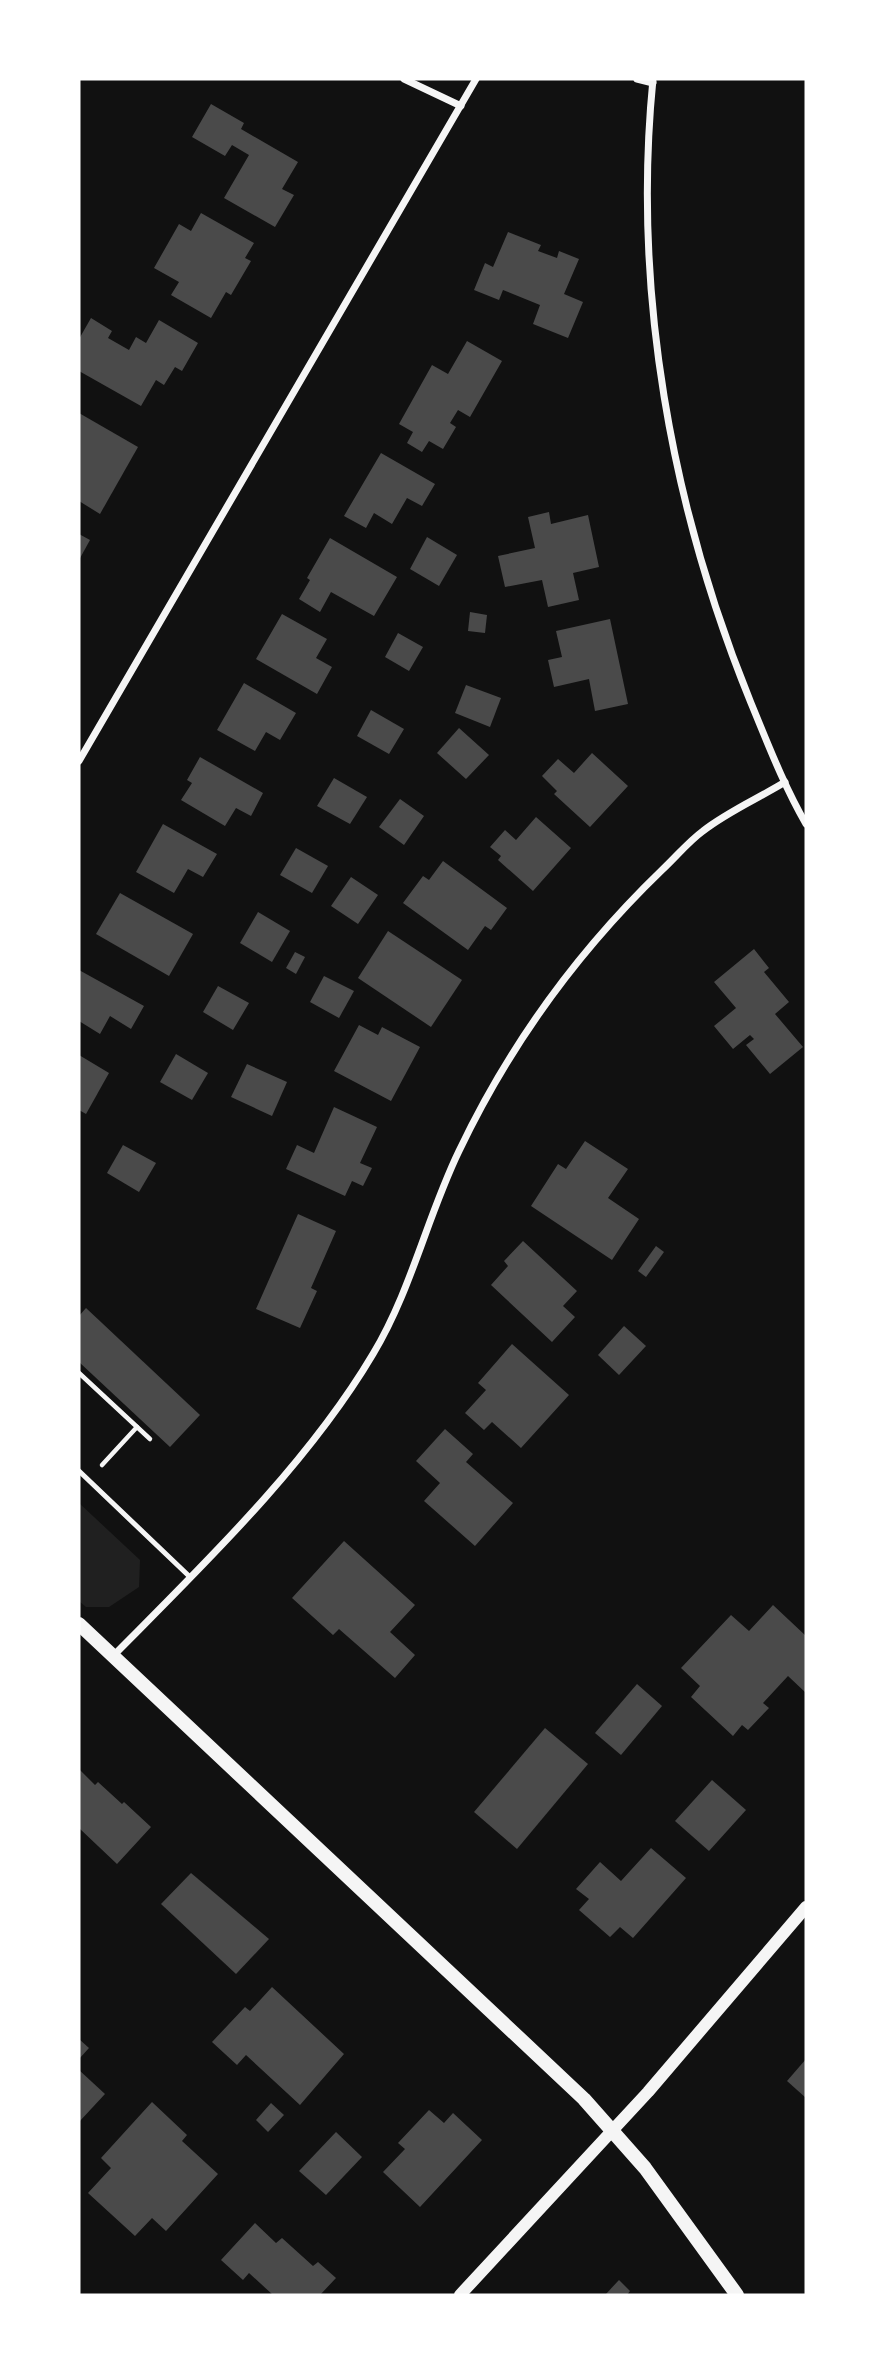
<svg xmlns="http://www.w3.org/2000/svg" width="885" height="2374" viewBox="0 0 885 2374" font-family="'Playfair Display',serif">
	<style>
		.green { fill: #202020 }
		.building { fill: #4a4a4a }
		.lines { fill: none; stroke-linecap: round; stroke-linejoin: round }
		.path { stroke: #f5f5f5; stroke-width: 4.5 }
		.service { stroke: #f5f5f5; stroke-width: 5 }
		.minor { stroke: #f5f5f5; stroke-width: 7 }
		.tertiary { stroke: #f5f5f5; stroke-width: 12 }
		.secondary { stroke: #f5f5f5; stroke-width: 14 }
	</style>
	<rect width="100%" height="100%" fill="#111"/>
	<path class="green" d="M79,1503L140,1560L139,1587L109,1607H86L79,1601Z"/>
	<g class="building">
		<path d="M211,104L244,123L241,129L298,162L282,189L294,195L275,227L224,198L249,155L232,145L225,156L192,137Z"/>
		<path d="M201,213L254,243L245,258L251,261L231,295L226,292L211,318L171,295L179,282L154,268L179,224L191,231Z"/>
		<path d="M508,232L541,245L538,251L557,258L559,251L579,259L564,294L583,302L568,338L533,324L540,305L503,290L499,300L474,290L485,263L493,267Z"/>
		<path d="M91,318L112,331L108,338L129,350L136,337L146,343L159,320L198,343L182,371L175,367L164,385L156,380L141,406L79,371V339Z"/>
		<path d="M467,341L502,361L470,417L458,410L450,423L456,427L443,449L429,441L422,452L407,443L413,432L399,424L432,365L448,374Z"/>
		<path d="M79,413L138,447L100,514L79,501Z"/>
		<path d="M381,453L435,484L422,506L407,498L392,524L374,513L366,528L344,516Z"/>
		<path d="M549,512L551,524L588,515L599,567L573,573L579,600L548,607L542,580L505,587L498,556L535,548L528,517Z"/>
		<path d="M79,534L90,540L79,560Z"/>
		<path d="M427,537L457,555L439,586L410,569Z"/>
		<path d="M330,538L397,577L374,616L331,592L320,612L299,599L310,580L307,578Z"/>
		<path d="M470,612L487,615L485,633L468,631Z"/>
		<path d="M282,614L327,639L316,658L332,667L317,694L256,659Z"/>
		<path d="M610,619L628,704L595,711L589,679L554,687L548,660L562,657L556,631Z"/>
		<path d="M398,633L423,647L409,671L385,657Z"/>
		<path d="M244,683L296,713L280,740L266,732L255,751L217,730Z"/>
		<path d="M466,685L501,698L490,727L455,713Z"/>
		<path d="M371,710L404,729L389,754L357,736Z"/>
		<path d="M459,728L489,755L466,779L437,753Z"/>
		<path d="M592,753L628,786L590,827L554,794L557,791L542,776L558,759L574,773Z"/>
		<path d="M200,757L263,793L251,816L236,808L225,826L181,800L192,783L187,780Z"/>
		<path d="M334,778L367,797L350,824L317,806Z"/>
		<path d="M400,799L424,816L404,845L379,827Z"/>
		<path d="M536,817L571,848L533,891L498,860L501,856L490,847L505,830L516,840Z"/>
		<path d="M163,824L217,854L203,877L188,869L174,893L136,872Z"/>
		<path d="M296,848L328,866L312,893L280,875Z"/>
		<path d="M443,861L507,908L491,930L485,926L468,950L403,903L423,876L429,880Z"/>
		<path d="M351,877L378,895L358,924L331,906Z"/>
		<path d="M120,893L193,934L169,976L96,934Z"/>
		<path d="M258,912L290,931L272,962L240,943Z"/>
		<path d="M388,931L462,980L431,1027L358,978Z"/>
		<path d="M754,949L769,968L764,972L789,1002L775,1014L803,1047L770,1074L746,1045L754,1039L750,1035L733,1049L714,1026L736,1008L714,982Z"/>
		<path d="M295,952L305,957L296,974L286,968Z"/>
		<path d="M79,970L144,1006L131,1029L110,1016L100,1034L79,1021Z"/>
		<path d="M324,976L354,991L339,1018L310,1002Z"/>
		<path d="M218,986L249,1003L233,1030L203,1012Z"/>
		<path d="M359,1025L378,1035L382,1027L420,1047L391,1101L334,1071Z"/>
		<path d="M176,1054L208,1073L192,1100L160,1082Z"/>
		<path d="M79,1055L109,1073L86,1114L79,1110Z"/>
		<path d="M247,1064L287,1082L272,1116L231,1097Z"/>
		<path d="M334,1107L377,1127L360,1163L372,1168L363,1186L352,1181L345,1196L286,1169L297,1145L314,1153Z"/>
		<path d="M585,1141L628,1169L608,1198L639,1219L612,1260L531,1206L558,1164L566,1169Z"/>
		<path d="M123,1145L156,1163L139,1192L107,1173Z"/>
		<path d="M298,1214L336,1231L311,1288L317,1291L300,1328L256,1309Z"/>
		<path d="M523,1241L577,1291L563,1306L575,1317L552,1342L491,1285L508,1266L504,1261Z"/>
		<path d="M656,1246L664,1252L646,1277L638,1271Z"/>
		<path d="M86,1308L200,1415L170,1447L79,1362V1316Z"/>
		<path d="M624,1326L646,1346L619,1375L598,1355Z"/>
		<path d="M512,1344L569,1395L521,1448L492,1422L484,1430L465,1413L486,1390L478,1383Z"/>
		<path d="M445,1429L473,1454L466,1462L513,1503L475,1546L424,1501L440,1483L416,1461Z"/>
		<path d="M344,1541L415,1605L390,1632L415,1655L395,1678L339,1629L333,1635L292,1598Z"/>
		<path d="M773,1605L806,1636V1693L788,1676L763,1703L769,1708L748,1730L742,1725L733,1736L691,1697L700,1686L681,1668L731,1615L749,1631Z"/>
		<path d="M637,1684L662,1706L621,1755L595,1733Z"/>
		<path d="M545,1728L588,1764L517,1849L474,1812Z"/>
		<path d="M79,1769L95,1785L98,1782L122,1804L124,1802L151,1827L117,1864L79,1828Z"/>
		<path d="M712,1780L746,1810L709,1851L675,1821Z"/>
		<path d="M651,1848L686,1878L633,1938L620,1927L610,1937L579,1910L589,1899L576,1889L600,1862L621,1881Z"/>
		<path d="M191,1873L269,1939L236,1974L161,1904Z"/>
		<path d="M272,1987L344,2054L300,2105L246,2055L237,2065L212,2042L245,2007L250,2011Z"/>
		<path d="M79,2039L89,2048L79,2059Z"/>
		<path d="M806,2059V2098L787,2081Z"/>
		<path d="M79,2070L105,2094L79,2122Z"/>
		<path d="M152,2102L187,2135L182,2141L218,2174L166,2231L152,2218L135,2236L88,2193L111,2168L101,2158Z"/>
		<path d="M271,2103L284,2115L268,2132L256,2120Z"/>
		<path d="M429,2110L444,2123L453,2113L482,2140L420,2207L383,2172L405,2149L398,2143Z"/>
		<path d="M336,2132L362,2157L326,2195L299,2171Z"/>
		<path d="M255,2223L276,2243L282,2238L313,2266L318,2262L336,2278L320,2295H273L249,2273L243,2280L221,2260Z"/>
		<path d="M619,2280L630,2291L627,2295H605Z"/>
	</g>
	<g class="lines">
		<g class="path">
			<path d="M79,1373L150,1439"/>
			<path d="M102,1465L137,1427"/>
		</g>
		<path class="service" d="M79,1471L190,1577"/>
		<g class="minor">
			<path d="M404,79L461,106"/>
			<path d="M637,79L653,83"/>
			<path d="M653,79C632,290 671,507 751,703C768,744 784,786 806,824"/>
			<path d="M79,761L476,79"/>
			<path d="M113,1656C203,1565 308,1464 373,1354C411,1291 427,1217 459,1151C509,1046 578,951 662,870C676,857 688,842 703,831C727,812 759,798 785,782"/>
		</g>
		<path class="tertiary" d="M460,2295L648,2092L806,1907"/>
		<path class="secondary" d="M79,1624L584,2099L645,2168L737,2295"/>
	</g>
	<rect width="885" height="2374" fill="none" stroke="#ffffff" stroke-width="161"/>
</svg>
